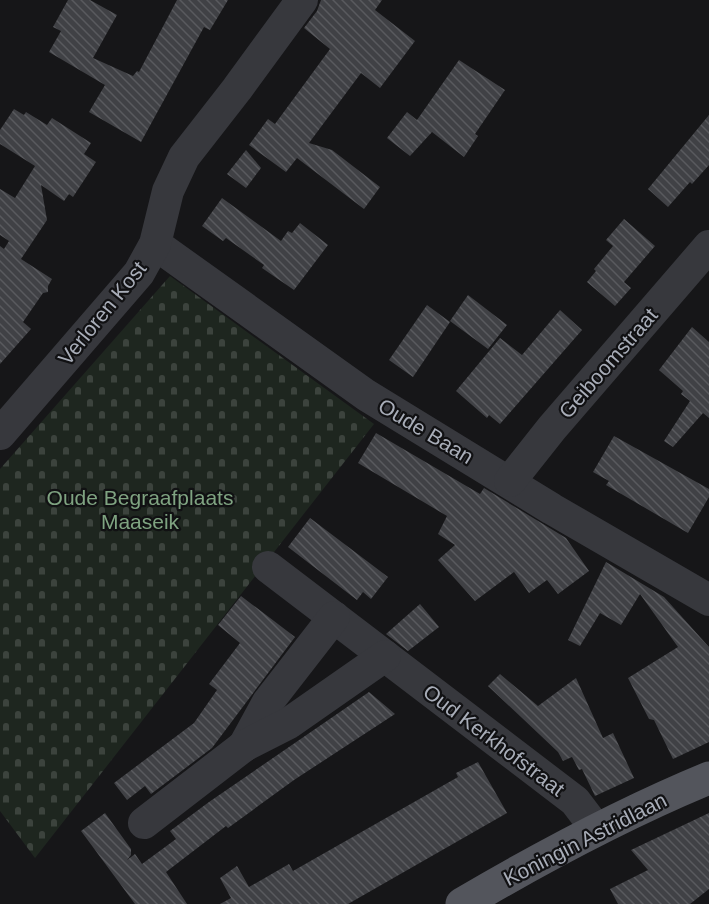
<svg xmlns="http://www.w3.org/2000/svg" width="709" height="904" viewBox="0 0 709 904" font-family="Helvetica,sans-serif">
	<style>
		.cemetery { fill: url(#cemetery-stones) }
		.building { fill: url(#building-back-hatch) }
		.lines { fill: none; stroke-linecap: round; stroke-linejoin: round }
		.minor { stroke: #37383d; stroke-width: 32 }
		.major { stroke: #53555c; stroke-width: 33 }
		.labels { text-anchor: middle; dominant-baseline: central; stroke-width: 4.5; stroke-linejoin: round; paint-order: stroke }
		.street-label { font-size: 21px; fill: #a8adb8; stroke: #111113 }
		.park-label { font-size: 21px; fill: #7fa381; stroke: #111113 }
	</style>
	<defs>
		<pattern id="cemetery-stones" width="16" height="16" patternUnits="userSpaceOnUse" patternTransform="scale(1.5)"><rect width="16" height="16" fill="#1e261f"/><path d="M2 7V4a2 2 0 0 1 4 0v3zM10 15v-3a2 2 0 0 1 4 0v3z" fill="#3c433d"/></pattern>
		<pattern id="building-back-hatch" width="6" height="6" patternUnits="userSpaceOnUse" patternTransform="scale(1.5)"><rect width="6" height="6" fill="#404145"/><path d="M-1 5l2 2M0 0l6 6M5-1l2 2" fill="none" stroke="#595a5e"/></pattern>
	</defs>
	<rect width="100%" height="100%" fill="#161618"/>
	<path class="cemetery" d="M170,276L374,424L35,858L0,811V469Z"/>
	<g class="building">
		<path d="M68,0H90L117,15L93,58L133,76L137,71L139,72L177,0H228L210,30L204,27L141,142L89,112L105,85L49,52L61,31L53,27Z"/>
		<path d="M321,0H382L375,10L415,41L380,88L361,73L309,143L332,150L380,187L364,209L297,158L286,172L249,145L268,119L275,124L330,49L304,28L317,11Z"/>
		<path d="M459,60L505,90L475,134L478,136L464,157L432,132L410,156L387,138L407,112L417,120Z"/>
		<path d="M14,109L24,115L26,112L47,125L52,118L91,143L84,154L96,162L73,197L69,194L64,201L41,185L47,220L21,259L52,279L48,286V292L43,293L23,322L31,329L0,364V246L4,249L9,241L0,235V189L15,198L35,166L0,144V130Z"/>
		<path d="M709,115V165L692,184L690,182L668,207L648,189Z"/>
		<path d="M246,150L261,168L246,188L227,174Z"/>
		<path d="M222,198L281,241L288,231L292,233L300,223L328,245L294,290L262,268L264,265L226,238L223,241L202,226Z"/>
		<path d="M624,219L655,246L624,282L631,288L615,306L587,282L596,271L594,269L613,246L606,240Z"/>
		<path d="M468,295L507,325L488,349L450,321Z"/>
		<path d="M427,305L450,322L413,377L389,360Z"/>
		<path d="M560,310L582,330L500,424L489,415L487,418L456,391L500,338L522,355Z"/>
		<path d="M692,327L709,342V418L703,413L673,447L664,441L690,401L681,394L683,391L659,370Z"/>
		<path d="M376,433L480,494L484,488L566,538L589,571L558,594L547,580L529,593L514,572L475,601L438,560L455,545L438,534L447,516L358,463Z"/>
		<path d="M614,436L709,489V497L688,533L606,485L609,481L593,472Z"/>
		<path d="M310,518L388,577L371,599L363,592L357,600L288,547Z"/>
		<path d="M606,562L664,597L709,647V742L673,759L654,720L649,719L628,678L678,647L640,594L621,625L600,613L580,646L568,640Z"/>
		<path d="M241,596L295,637L212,748L151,794L145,786L127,800L114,783L194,723L217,690L209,684L240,643L218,625Z"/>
		<path d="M420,604L439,627L408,651L386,634Z"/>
		<path d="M500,674L538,706L576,678L603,738L613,733L634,778L595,796L582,769L579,770L572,757L563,761L558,752L488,686Z"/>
		<path d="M369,692L395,714L294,780L228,828L226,826L166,872L187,904H135L81,831L105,813L131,849V855L127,860L135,854L142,864L176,839L170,831L209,802Z"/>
		<path d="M478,762L507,813L348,904H220L231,898L220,878L237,866L249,887L289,864L293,871L458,777L456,773Z"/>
		<path d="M709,813V889L690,904H618L610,889L648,870L631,850Z"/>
	</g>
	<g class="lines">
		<g class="minor">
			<path d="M155,244L366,395L552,509L709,600"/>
			<path d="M0,434L139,273L155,244L168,191L184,157L237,89L302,0"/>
			<path d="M510,481L552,428L709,246"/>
			<path d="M268,567L575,801L597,830"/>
			<path d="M244,746L268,702L334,617"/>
			<path d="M144,823L244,746L289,723L385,656"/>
		</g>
		<path class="major" d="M462,904C542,857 624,813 709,778"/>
	</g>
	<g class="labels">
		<g class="street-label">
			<text transform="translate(102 313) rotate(-51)">Verloren Kost</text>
			<text transform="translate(608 363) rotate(-49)">Geiboomstraat</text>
			<text transform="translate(426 431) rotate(31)">Oude Baan</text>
			<text transform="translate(494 740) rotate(37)">Oud Kerkhofstraat</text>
			<text transform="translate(585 839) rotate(-27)">Koningin Astridlaan</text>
		</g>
		<g class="park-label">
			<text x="140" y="497">Oude Begraafplaats<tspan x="140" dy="24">Maaseik</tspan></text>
		</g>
	</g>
</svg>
